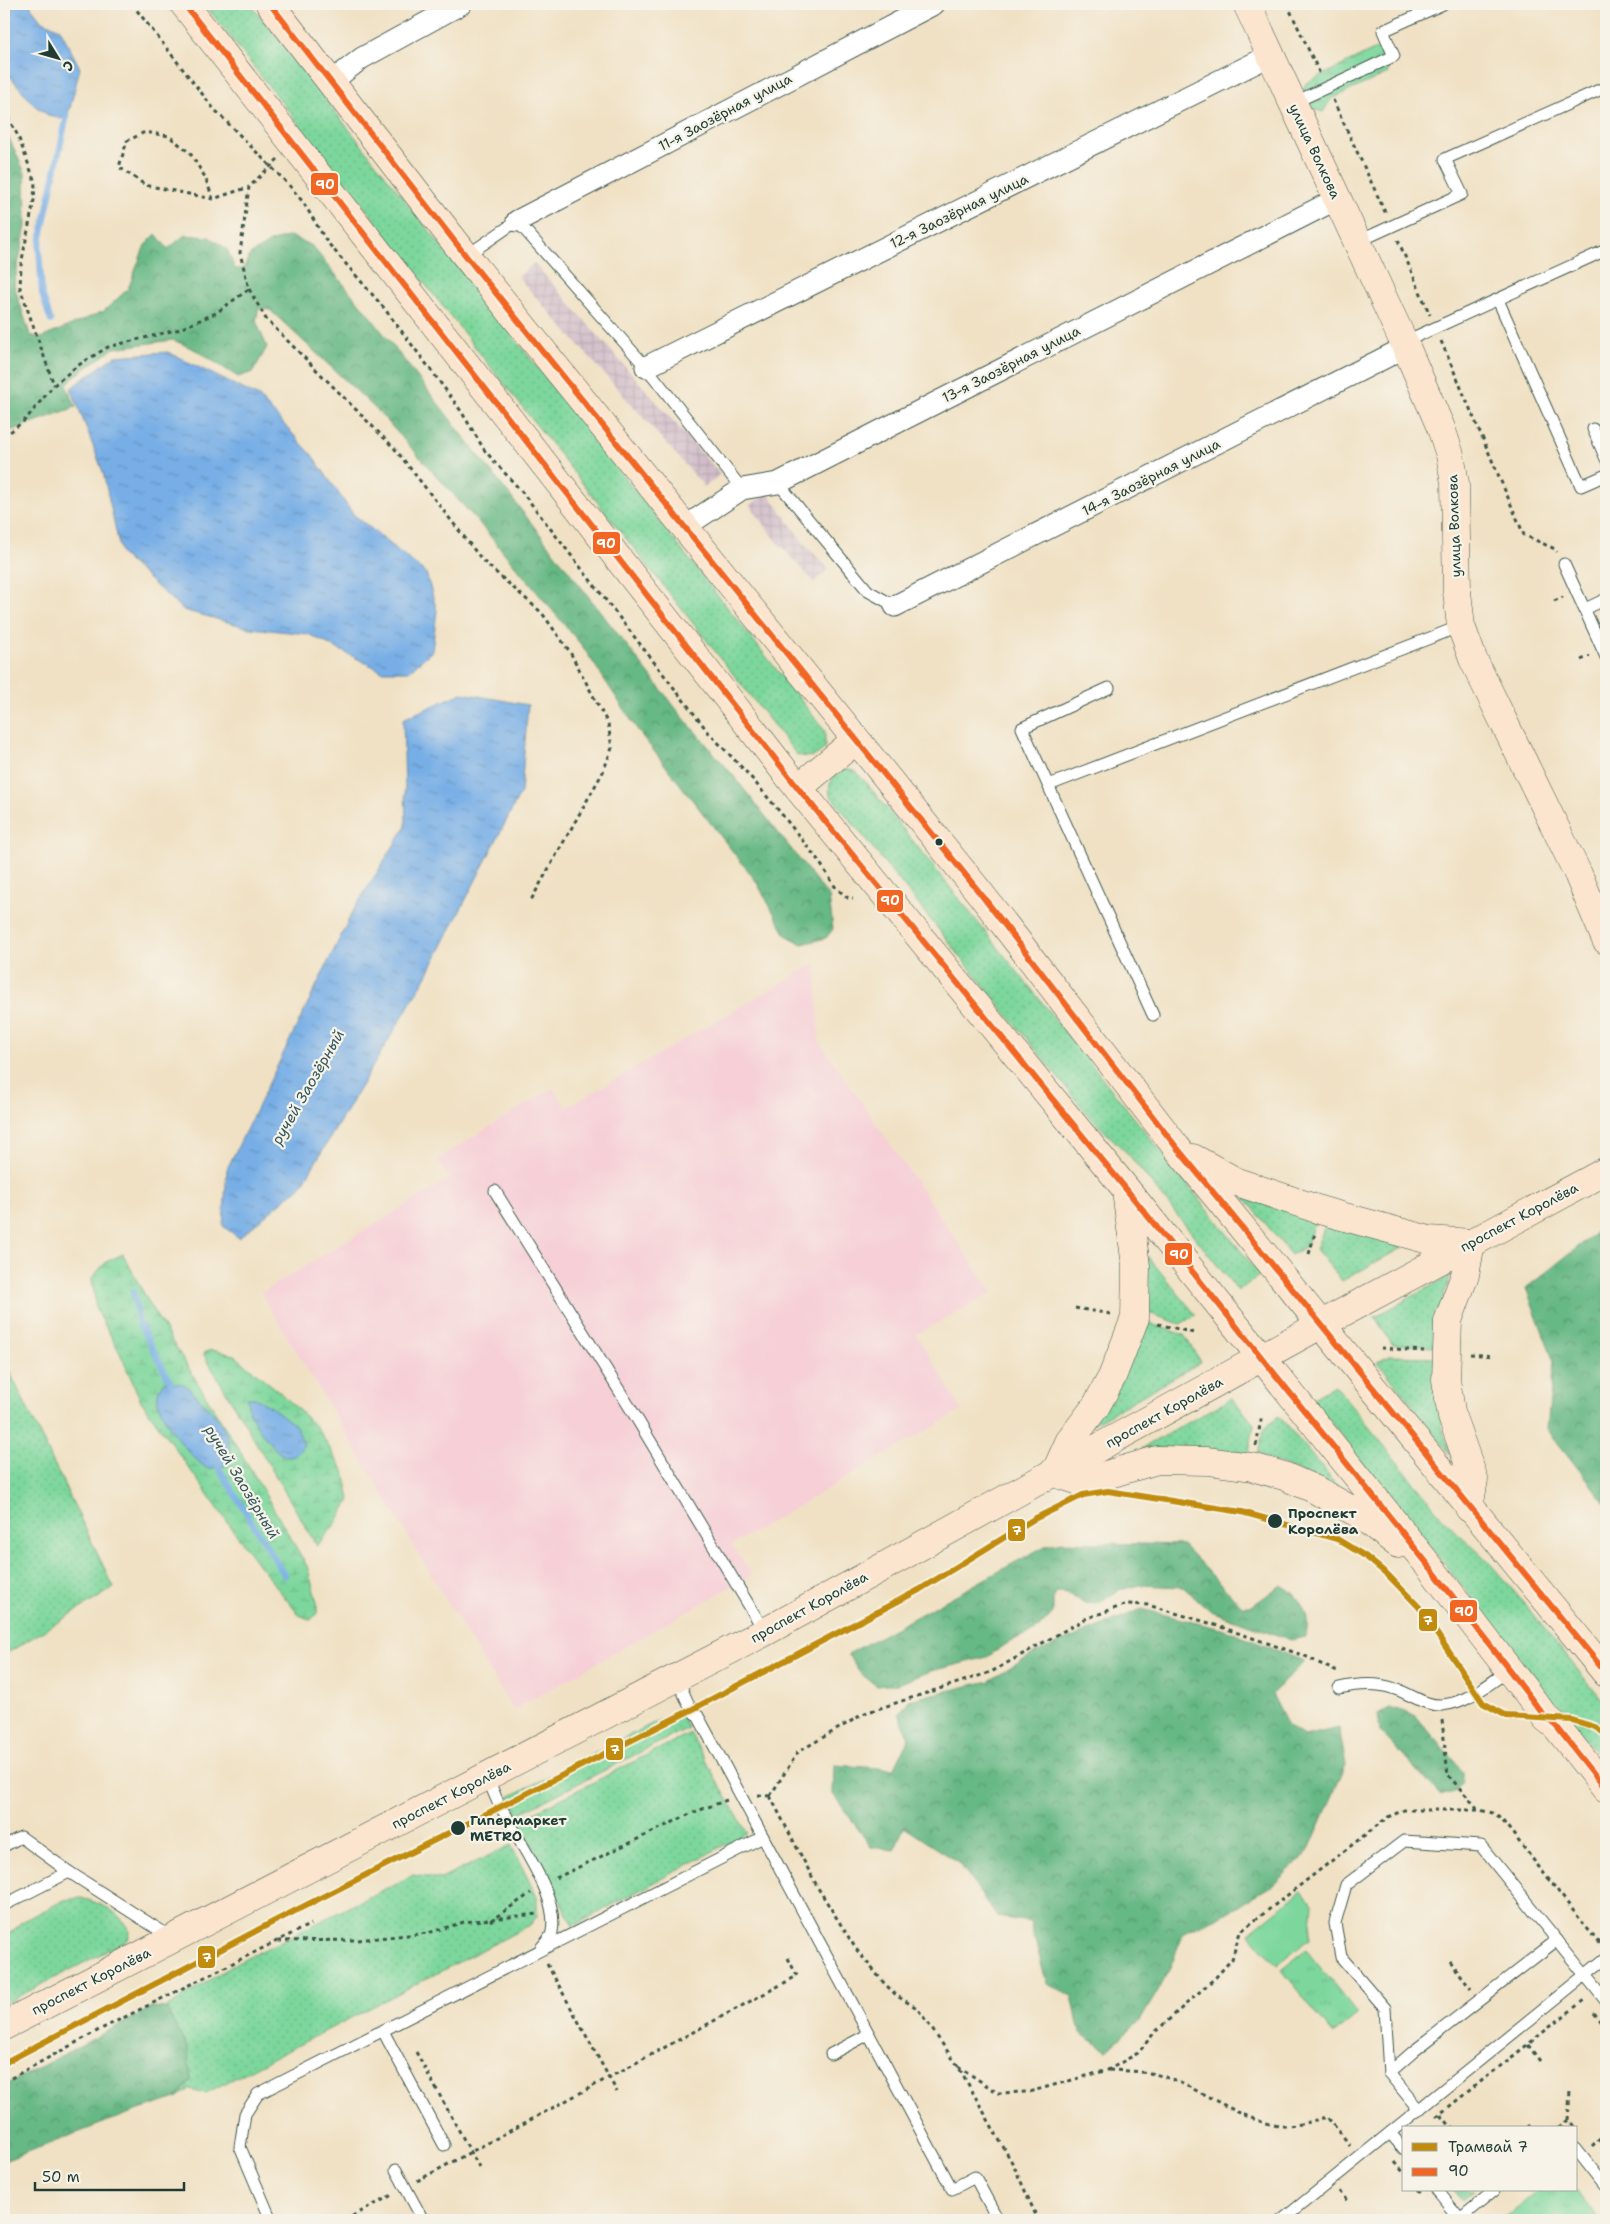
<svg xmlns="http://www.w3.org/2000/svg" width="1610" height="2224" viewBox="0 0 1610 2224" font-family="'Shantell Sans',sans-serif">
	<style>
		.built { fill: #f6cfd7 }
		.industrial { fill: url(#industrial-grid) }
		.grass { fill: url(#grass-dots); stroke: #4e8a68 }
		.forest { fill: url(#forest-crowns); stroke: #427a5c }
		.wetland { fill: url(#wetland-marsh); stroke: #4e8a68 }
		.park { fill: url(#park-tufts); stroke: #4e8a68 }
		.pitch { fill: #7dd79c; stroke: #4e8a68 }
		.water { fill: url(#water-ripples); stroke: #4b768d }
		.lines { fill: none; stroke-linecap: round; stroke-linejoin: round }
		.stream { stroke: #77aee6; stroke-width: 6 }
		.lane-casing { stroke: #3e564a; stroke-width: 13 }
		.street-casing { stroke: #3e564a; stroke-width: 23 }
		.secondary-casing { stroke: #3e564a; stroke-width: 29 }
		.path { stroke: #3e564a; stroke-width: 3; stroke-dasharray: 4 4; stroke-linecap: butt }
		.lane { stroke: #fff; stroke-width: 11 }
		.street { stroke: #fff; stroke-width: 21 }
		.secondary { stroke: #fbe5cf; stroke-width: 28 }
		.bus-1-casing { stroke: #f7f3e8; stroke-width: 10 }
		.bus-1 { stroke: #f26522; stroke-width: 6 }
		.tram-1-casing { stroke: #f7f3e8; stroke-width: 10 }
		.tram-1 { stroke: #c18c0d; stroke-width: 6 }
		.bus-dot { fill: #1f3d34; stroke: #f7f3e8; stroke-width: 2 }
		.labels { text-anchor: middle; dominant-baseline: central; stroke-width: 4.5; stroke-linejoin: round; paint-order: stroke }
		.street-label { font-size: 14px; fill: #1f3d34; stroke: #f7f3e8 }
		.stop-label { font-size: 14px; font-weight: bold; fill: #1f3d34; stroke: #f7f3e8; text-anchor: start }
		.water-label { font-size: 15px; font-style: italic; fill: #355960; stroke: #f7f3e8 }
		.line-badge { stroke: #f7f3e8; stroke-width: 2 }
		.badge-label { font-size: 14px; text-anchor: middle; font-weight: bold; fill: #fff }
	</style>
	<defs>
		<pattern id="industrial-grid" width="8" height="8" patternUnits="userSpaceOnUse" patternTransform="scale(1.25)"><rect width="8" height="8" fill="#d1bdc9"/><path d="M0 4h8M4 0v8" fill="none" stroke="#b3a3ad"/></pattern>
		<pattern id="grass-dots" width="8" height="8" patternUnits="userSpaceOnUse" patternTransform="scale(1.25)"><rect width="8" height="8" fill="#7dd79c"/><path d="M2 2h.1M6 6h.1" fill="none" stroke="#6cb987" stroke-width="1.8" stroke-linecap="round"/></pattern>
		<pattern id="forest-crowns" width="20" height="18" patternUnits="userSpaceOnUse" patternTransform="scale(1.25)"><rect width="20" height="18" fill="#66b884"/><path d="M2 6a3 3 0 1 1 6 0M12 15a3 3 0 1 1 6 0" fill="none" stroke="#53976d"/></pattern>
		<pattern id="wetland-marsh" width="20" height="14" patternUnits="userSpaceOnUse" patternTransform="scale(1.25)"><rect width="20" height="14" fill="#7dd79c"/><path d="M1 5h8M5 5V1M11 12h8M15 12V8" fill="none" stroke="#6cb987"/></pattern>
		<pattern id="park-tufts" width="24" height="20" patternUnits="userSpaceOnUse" patternTransform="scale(1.25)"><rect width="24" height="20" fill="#7dd79c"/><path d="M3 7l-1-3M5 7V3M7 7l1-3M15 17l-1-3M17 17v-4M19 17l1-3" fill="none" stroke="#6cb987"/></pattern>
		<pattern id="water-ripples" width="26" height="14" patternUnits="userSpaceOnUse" patternTransform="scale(1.25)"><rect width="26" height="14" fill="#77aee6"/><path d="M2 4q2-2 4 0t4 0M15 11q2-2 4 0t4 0" fill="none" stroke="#618fbb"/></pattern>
	</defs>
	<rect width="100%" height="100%" fill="#f7f3e8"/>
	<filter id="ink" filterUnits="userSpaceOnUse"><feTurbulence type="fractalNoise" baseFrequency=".02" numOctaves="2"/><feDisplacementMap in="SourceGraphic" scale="10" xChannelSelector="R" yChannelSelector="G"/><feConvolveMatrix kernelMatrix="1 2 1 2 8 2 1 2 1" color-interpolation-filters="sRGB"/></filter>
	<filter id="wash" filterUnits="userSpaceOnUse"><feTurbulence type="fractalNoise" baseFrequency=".0096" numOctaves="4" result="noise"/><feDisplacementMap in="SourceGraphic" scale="20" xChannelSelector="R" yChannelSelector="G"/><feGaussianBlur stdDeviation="1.12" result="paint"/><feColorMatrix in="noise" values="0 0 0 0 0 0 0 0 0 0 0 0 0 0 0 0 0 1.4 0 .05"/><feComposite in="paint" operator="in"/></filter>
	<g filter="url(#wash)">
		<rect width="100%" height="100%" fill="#f0e1c4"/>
		<path class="built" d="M816,963L819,1041L993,1293L916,1334L962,1410L732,1545L752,1575L513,1710L261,1293L449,1179L437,1159L553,1088L566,1108Z"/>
		<g class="industrial">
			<path d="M534,263L720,474L705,487L518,277Z"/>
			<path d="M768,493L804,543L829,569L814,582L779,544L750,505Z"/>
		</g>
		<g class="grass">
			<path d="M204,4H250L825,731V748C815,758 810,758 797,755Z"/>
			<path d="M845,769L855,771L864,780L1260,1275L1238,1291L1129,1155L1089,1116L830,795C828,781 832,775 845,769Z"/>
			<path d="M1241,1193L1315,1220L1306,1246L1291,1255Z"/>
			<path d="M1326,1223L1403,1247L1342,1281L1316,1249Z"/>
			<path d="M1148,1257L1196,1315L1180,1324L1146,1312Z"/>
			<path d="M1451,1275L1442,1301L1435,1347L1392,1344L1375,1317Z"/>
			<path d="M1145,1322L1184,1335L1201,1362L1089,1426Z"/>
			<path d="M1389,1356L1436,1357L1443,1430L1451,1455L1378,1362Z"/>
			<path d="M4,1360L114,1588L4,1655Z"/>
			<path d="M1335,1385L1445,1521L1487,1560L1518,1596L1606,1705V1766L1312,1399Z"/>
			<path d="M1232,1398L1254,1424L1249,1454C1213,1447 1178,1446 1141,1449Z"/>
			<path d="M1279,1416L1338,1487L1258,1455C1262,1436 1261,1427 1279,1416Z"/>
			<path d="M679,1710L688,1728L518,1814L509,1797Z"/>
			<path d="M690,1733L747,1833L573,1926L519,1820Z"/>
			<path d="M511,1845L537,1897V1916L530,1925L206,2093L190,2089L176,2098L191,2081L166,2008L235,1964L413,1875L441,1879Z"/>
			<path d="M81,1898C104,1904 119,1911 130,1932L128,1940L4,2004V1947L7,1938L20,1923L64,1900Z"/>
		</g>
		<g class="forest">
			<path d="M4,127L25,173L26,226L14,285L30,335L41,338L104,311L128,289L145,245L156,234L168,249L185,235L209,237L227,249L235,269H243L250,255L270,242L290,236L312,246L369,315L681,715L732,774L829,897L833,929L826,938L802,944L786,935L756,881L639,732L583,647L480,524L378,411L270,310L259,308L256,321L267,347L253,372L238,377L196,350L173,340L114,348L76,375L66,385L76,407L4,433Z"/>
			<path d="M1606,1225V1504L1547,1429L1554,1361L1526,1288Z"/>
			<path d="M1063,1542L1183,1545L1242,1606H1252L1281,1585C1299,1593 1313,1617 1305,1637L1291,1640L1211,1611L1183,1587L1140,1585L1119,1590L1101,1602L1087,1604L1064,1592H1057L1053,1599V1613L1038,1629L1011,1641L987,1657L931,1671L898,1684L877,1686L861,1674L848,1654L1047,1545Z"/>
			<path d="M1142,1609L1225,1630L1304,1661L1272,1694L1288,1726L1304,1736L1339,1728L1346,1765L1308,1852L1272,1886L1219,1917L1184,1933L1166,1977L1140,2021L1107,2050L1080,2033L1072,1996L1047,1984L1030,1922L997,1917L958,1862L904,1827L894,1850L871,1847L833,1794L834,1765L894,1769L909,1738L899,1714L909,1700L989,1681L1035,1653Z"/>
			<path d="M1390,1709L1403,1710L1416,1716L1463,1772V1782L1454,1792L1440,1796L1380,1731L1378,1715Z"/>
			<path d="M153,2007L166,2008L188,2049L191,2081L176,2098L127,2114L4,2161V2086Z"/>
		</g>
		<g class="wetland">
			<path d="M1376,49L1387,56L1388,73L1331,99L1323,112L1314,109L1302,94L1306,83Z"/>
			<path d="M123,1254L151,1307L247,1463L307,1566L317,1602V1613L311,1620L299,1615L257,1563L141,1401L120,1353L96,1309L92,1278L106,1262Z"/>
			<path d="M212,1350L234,1355L281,1393L317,1428L344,1471L350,1500L334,1526L317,1546L203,1353Z"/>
		</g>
		<g class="park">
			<path d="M1306,1950L1358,2014L1333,2034L1281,1970Z"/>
			<path d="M1454,2190H1474L1462,2200Z"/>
			<path d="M1540,2190H1575L1599,2220H1503Z"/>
		</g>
		<path class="pitch" d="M1302,1890L1312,1903L1309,1939L1276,1965L1249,1933Z"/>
		<g class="water">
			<path d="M4,4H31V7L41,20L60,29L80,68L70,108L67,115L61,119L48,115L34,105L4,69Z"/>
			<path d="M168,352L259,397L312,455L353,514L426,573L437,611L432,651L409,671H382L308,634L250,628L183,610L121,554L103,472L71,388L115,356Z"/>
			<path d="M462,693L528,705L521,792L426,977L302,1185L239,1238L223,1226L227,1169L353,911L406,826L403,719Z"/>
			<path d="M164,1382L184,1384C207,1406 238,1431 228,1465L208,1469C192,1460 153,1412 158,1393C159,1389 162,1385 164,1382Z"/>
			<path d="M247,1398H255L270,1406L296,1426L304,1444C300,1450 297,1457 290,1457C277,1459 253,1422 249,1410C248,1407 248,1402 247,1398Z"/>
		</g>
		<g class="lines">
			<g class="stream">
				<path d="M51,321L42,294L39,247L67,115L63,107"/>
				<path d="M133,1291L139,1323L174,1389"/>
				<path d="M214,1460L285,1576"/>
			</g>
		</g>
	</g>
	<g filter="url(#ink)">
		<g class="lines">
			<defs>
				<g id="lane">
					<path d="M1293,103L1394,56L1383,31L1443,4"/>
					<path d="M1357,242L1462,194L1445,159L1606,87"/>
					<path d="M466,256L517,221L646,367L742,489"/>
					<path d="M1498,300L1581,486L1606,475"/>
					<path d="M1404,342L1606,250"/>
					<path d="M1593,429L1606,459"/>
					<path d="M778,483L868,591L895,606"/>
					<path d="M1564,564L1606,657"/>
					<path d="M1585,609L1606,599"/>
					<path d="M1109,688L1022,728L1153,1015"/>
					<path d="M1049,785L1461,626"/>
					<path d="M495,1191L637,1419L765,1632"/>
					<path d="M677,1678L691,1710L698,1716L952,2189L975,2177L998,2220"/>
					<path d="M1339,1688C1357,1684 1377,1682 1395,1689C1411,1694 1425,1706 1442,1705C1467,1703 1489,1684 1509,1670"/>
					<path d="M487,1777L500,1807L506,1815C521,1848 559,1895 552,1932C551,1938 545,1943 541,1948"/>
					<path d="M4,1846L21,1837L69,1872"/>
					<path d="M4,1905L69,1872L172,1938"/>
					<path d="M383,2031L444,2145"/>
					<path d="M831,2054L869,2034"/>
					<path d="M1389,2073L1414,2051L1557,1940"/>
					<path d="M1419,2110L1389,2073L1385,2008L1341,1957L1335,1923L1346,1885L1404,1841L1481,1846L1606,2001"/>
					<path d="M1390,2133L1404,2149"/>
					<path d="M1576,2149L1606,2187"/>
					<path d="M396,2170L423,2220"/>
					<path d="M1437,2190L1461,2220"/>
					<path d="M1460,2219L1495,2190"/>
					<path d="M271,2220L240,2147L245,2114L258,2094L763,1837"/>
					<path d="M1282,2220L1606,1958"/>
				</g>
				<g id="street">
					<path d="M331,82L362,58L461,4"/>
					<path d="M517,221L934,4"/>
					<path d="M646,367L1271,55"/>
					<path d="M686,526L742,489L778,483L1337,199"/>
					<path d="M895,606L1406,347"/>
				</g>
				<g id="secondary">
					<path d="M184,4L798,788L1126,1189L1430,1567L1546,1718L1556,1726L1606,1789"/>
					<path d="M270,4L466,256L980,893L1177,1148L1606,1673"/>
					<path d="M1247,4L1406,347L1441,428L1450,455L1455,483L1457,592L1461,626L1473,659L1578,874L1606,940"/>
					<path d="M798,788L856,740"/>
					<path d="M1193,1158L1237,1182L1323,1211L1429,1240L1471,1243"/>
					<path d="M1055,1473L1082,1482L1157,1460L1208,1461L1252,1467L1284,1476L1314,1489L1359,1514L1398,1544"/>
					<path d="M1055,1473L1069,1442L1096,1406L1112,1377L1135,1318L1136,1266L1126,1191"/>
					<path d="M1469,1508L1474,1479L1452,1417L1446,1380L1448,1321L1465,1275L1471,1243"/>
					<path d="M4,2026L765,1632L1351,1308L1606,1171"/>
				</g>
			</defs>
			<use href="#lane" class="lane-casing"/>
			<use href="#street" class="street-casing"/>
			<use href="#secondary" class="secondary-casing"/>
			<g class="path">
				<path d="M132,4L214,109L288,184L303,202L327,242L384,308L434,374L461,411L485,451L522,492L709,733L748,774L780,812L818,860L836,888L848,898H853"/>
				<path d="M1287,4L1320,74"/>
				<path d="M1333,100L1386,214"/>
				<path d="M4,110L18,136L35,182L34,200L21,265L20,288L54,385"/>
				<path d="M278,159L249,187L240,253L249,289L266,319L395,449L483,561L542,613L570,652L608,724L612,748L603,772L531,900"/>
				<path d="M213,199L205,177L190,153L169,136L145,132L127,141L119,167L145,185L213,199L249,187"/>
				<path d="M1398,240L1430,315"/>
				<path d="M1441,341L1524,535L1555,549L1557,552"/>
				<path d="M4,437L26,419L54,385L77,366L108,347L180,329L216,313L249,289"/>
				<path d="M1554,601L1563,597"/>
				<path d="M1581,660L1590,656"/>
				<path d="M1309,1254L1315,1233"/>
				<path d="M1075,1308L1111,1314"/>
				<path d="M1158,1324L1194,1333"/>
				<path d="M1381,1348L1424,1351"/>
				<path d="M1470,1354L1494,1356"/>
				<path d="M1256,1446L1262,1415"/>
				<path d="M1442,1720L1448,1775L1478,1809"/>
				<path d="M758,1795L770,1796"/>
				<path d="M770,1796L798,1752L865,1713L991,1672L1085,1619L1127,1604L1148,1605L1209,1623L1305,1656L1337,1672"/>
				<path d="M770,1796L818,1888L856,1949L884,1983L897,1996L917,2008L958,2066L1014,2166L1038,2220"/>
				<path d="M556,1878L692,1813L727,1800"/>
				<path d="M490,1921L531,1893"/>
				<path d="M278,1941L357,1940L428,1933L464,1922L537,1914"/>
				<path d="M1450,1961L1471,1988"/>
				<path d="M547,1964L617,2092"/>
				<path d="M1594,2013L1606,2027"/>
				<path d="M1528,2045L1540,2061"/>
				<path d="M416,2052L479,2167"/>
				<path d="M958,2066L998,2093L1029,2092L1108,2070L1138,2053L1154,2033L1216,1977L1232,1959L1240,1932L1388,1817L1404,1810H1479L1493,1813L1502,1820L1601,1946"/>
				<path d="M1109,2070C1131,2071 1152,2071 1173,2080C1207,2093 1238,2117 1274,2125C1292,2129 1310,2121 1327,2117L1350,2145"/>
				<path d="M4,2082L99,2030L311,1924"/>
				<path d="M1441,2115L1452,2128"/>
				<path d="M1436,2117L1584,2000L1586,2002"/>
				<path d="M1568,2120L1570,2091"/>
				<path d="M1527,2125L1530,2128"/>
				<path d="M1559,2128L1568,2120L1574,2128"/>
				<path d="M1593,2147L1605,2135"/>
				<path d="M1395,2162L1404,2173"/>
				<path d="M417,2181L797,1976L788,1958"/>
				<path d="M1417,2190L1422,2196"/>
				<path d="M1339,2191L1348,2202"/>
				<path d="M345,2220L392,2195"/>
			</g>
			<use href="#lane" class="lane"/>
			<use href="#street" class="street"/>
			<use href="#secondary" class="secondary"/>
			<defs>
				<g id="bus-1">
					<path d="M184,4L798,788L1126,1189L1430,1567L1546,1718L1556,1726L1606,1789"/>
					<path d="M270,4L466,256L980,893L1177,1148L1606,1673"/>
				</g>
			</defs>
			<use href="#bus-1" class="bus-1-casing"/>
			<use href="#bus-1" class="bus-1"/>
			<defs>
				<path id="tram-1" d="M4,2063L275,1921L691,1710L919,1590L1034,1519L1083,1495L1108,1491L1242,1512L1337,1539L1365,1556L1388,1575L1419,1607L1483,1703L1507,1716L1572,1720L1595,1727L1606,1734"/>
			</defs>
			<use href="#tram-1" class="tram-1-casing"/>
			<use href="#tram-1" class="tram-1"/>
		</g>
	</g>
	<g class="bus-dot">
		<circle cx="939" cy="842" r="4.5"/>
		<circle cx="1275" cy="1521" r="8"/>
		<circle cx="458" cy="1828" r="8"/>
	</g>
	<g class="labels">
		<g class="street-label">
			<text transform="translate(725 112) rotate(-28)">11-я Заозёрная улица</text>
			<text transform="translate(1315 151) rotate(65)">улица Волкова</text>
			<text transform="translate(959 211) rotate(-26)">12-я Заозёрная улица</text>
			<text transform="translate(1011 364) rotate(-27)">13-я Заозёрная улица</text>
			<text transform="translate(1151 477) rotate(-27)">14-я Заозёрная улица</text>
			<text transform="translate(1454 526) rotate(-92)">улица Волкова</text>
			<text transform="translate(1519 1217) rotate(-28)">проспект Королёва</text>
			<text transform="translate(1164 1412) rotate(-29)">проспект Королёва</text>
			<text transform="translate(809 1607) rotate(-29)">проспект Королёва</text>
			<text transform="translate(451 1795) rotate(-27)">проспект Королёва</text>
			<text transform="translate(91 1981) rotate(-27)">проспект Королёва</text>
		</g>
		<g class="stop-label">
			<text x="1288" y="1513">Проспект<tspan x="1288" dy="16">Королёва</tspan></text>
			<text x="470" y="1820">Гипермаркет<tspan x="470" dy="16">METRO</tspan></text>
		</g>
		<g class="water-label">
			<text transform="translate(308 1087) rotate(-60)">ручей Заозёрный</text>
			<text transform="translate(242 1482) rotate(59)">ручей Заозёрный</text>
		</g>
	</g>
	<g class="line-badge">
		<rect x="310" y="172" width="29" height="24" rx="5" fill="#f26522"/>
		<rect x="592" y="531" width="29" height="24" rx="5" fill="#f26522"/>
		<rect x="876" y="889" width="28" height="24" rx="5" fill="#f26522"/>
		<rect x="1164" y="1242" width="29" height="24" rx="5" fill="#f26522"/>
		<rect x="1007" y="1518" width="19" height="24" rx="5" fill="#c18c0d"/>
		<rect x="1449" y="1599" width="29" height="24" rx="5" fill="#f26522"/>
		<rect x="1418" y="1608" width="20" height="24" rx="5" fill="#c18c0d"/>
		<rect x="605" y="1737" width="19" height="24" rx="5" fill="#c18c0d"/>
		<rect x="197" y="1945" width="19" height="24" rx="5" fill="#c18c0d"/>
	</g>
	<g class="badge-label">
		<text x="325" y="189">90</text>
		<text x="606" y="548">90</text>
		<text x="890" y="905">90</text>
		<text x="1179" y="1259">90</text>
		<text x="1017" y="1535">7</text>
		<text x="1464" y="1616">90</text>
		<text x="1428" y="1625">7</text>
		<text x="615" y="1754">7</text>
		<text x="207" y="1962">7</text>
	</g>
	<rect width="1610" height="2224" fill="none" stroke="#f7f3e8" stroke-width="20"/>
	<rect x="1402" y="2126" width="175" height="65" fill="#f7f3e8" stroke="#a1aaa0"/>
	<rect x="1412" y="2143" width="25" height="8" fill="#c18c0d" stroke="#a1aaa0"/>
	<text x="1448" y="2152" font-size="15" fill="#1f3d34">Трамвай 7</text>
	<rect x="1412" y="2168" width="25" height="8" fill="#f26522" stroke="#a1aaa0"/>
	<text x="1448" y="2176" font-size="15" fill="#1f3d34">90</text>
	<g transform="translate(58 58) rotate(127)" stroke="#f7f3e8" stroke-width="4" paint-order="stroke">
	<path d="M0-4L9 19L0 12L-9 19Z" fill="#1f3d34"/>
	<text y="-8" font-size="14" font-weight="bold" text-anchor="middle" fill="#1f3d34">С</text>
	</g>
	<path d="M35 2182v8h149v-8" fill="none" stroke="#1f3d34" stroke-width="2.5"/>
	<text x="42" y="2182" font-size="15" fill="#1f3d34" stroke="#f7f3e8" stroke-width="4" paint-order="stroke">50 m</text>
</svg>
